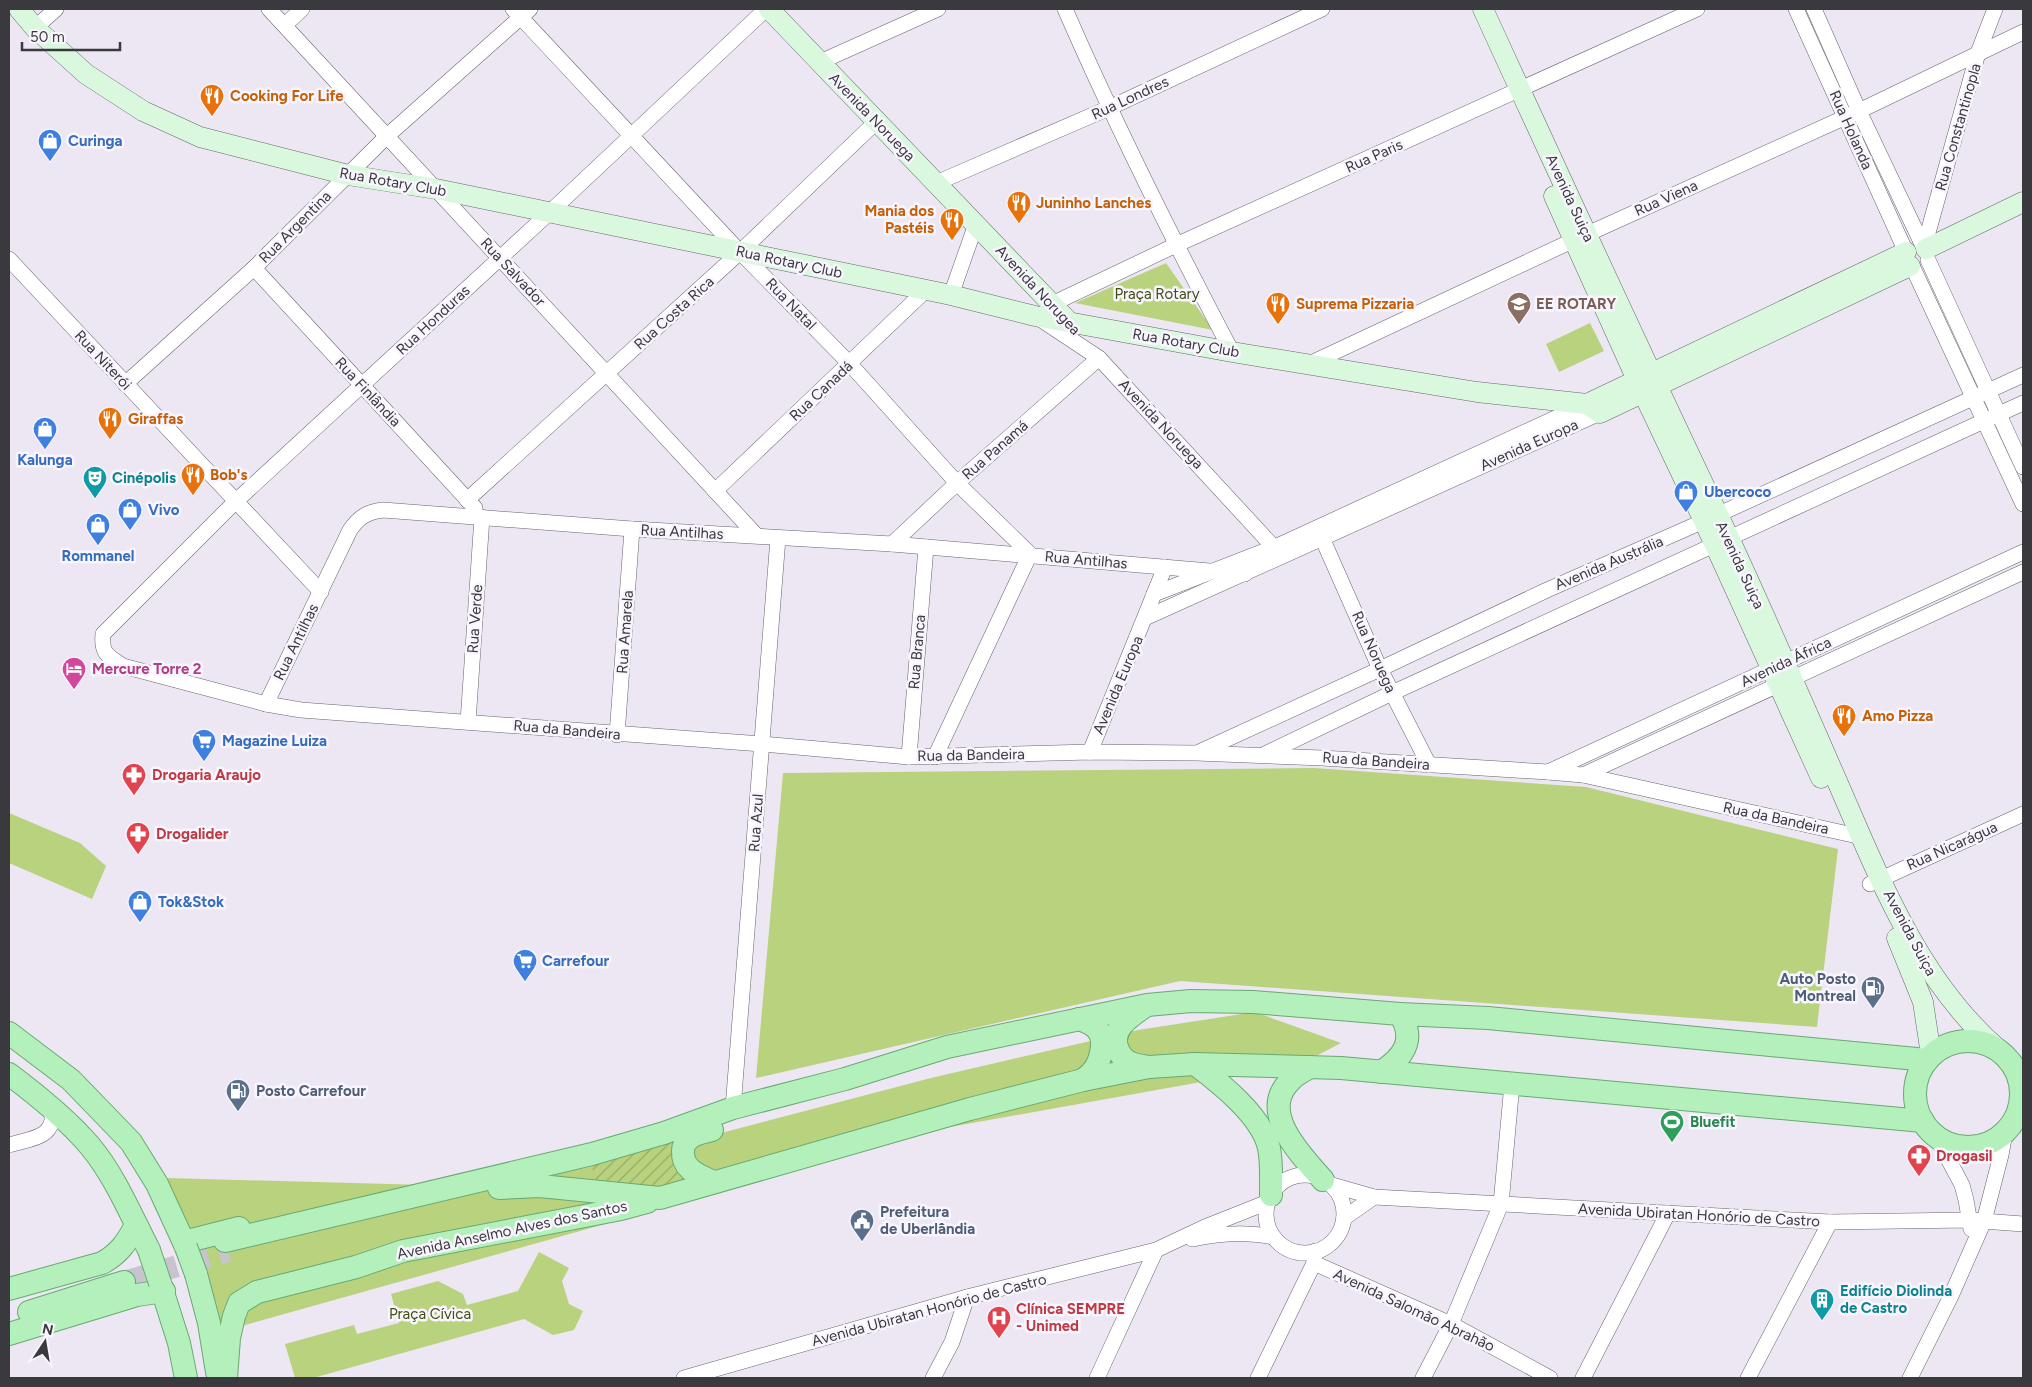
<svg xmlns="http://www.w3.org/2000/svg" width="2032" height="1387" viewBox="0 0 2032 1387" font-family="Figtree,sans-serif">
	<style>
		.green { fill: #b9d27e }
		.garden { fill: url(#garden-furrows) }
		.lines { fill: none; stroke-linecap: round; stroke-linejoin: round }
		.primary-tunnel { stroke: #c8c4cf; stroke-width: 22; stroke-dasharray: 22 11; stroke-linecap: butt }
		.street-casing { stroke: #68646e; stroke-width: 16 }
		.secondary-casing { stroke: #68646e; stroke-width: 21 }
		.primary-casing { stroke: #69a972; stroke-width: 24 }
		.street { stroke: #fff; stroke-width: 15 }
		.secondary { stroke: #daf8dd; stroke-width: 20 }
		.primary { stroke: #b4f0bb; stroke-width: 22 }
		.primary-bridge-casing { stroke: #69a972; stroke-width: 24; stroke-linecap: butt }
		.primary-bridge { stroke: #b4f0bb; stroke-width: 22 }
		.labels { text-anchor: middle; dominant-baseline: central; stroke-width: 5; stroke-linejoin: round; paint-order: stroke }
		.food-label { font-size: 15px; font-weight: bold; fill: #c56008; stroke: #f9f5fe; text-anchor: start }
		.street-label { font-size: 15px; fill: #3a393d; stroke: #f9f5fe }
		.shop-label { font-size: 15px; font-weight: bold; fill: #366cbe; stroke: #f9f5fe; text-anchor: start }
		.park-label { font-size: 15px; fill: #404f13; stroke: #f9f5fe }
		.education-label { font-size: 15px; font-weight: bold; fill: #785e54; stroke: #f9f5fe; text-anchor: start }
		.culture-label { font-size: 15px; font-weight: bold; fill: #0d838f; stroke: #f9f5fe; text-anchor: start }
		.hotel-label { font-size: 15px; font-weight: bold; fill: #b23c85; stroke: #f9f5fe; text-anchor: start }
		.health-label { font-size: 15px; font-weight: bold; fill: #be3a42; stroke: #f9f5fe; text-anchor: start }
		.service-label { font-size: 15px; font-weight: bold; fill: #4e5e75; stroke: #f9f5fe; text-anchor: start }
		.leisure-label { font-size: 15px; font-weight: bold; fill: #27864d; stroke: #f9f5fe; text-anchor: start }
	</style>
	<defs>
		<pattern id="garden-furrows" width="10" height="10" patternUnits="userSpaceOnUse" patternTransform="scale(1.25)"><rect width="10" height="10" fill="#b9d27e"/><path d="M-1 1l2-2M0 10L10 0M9 11l2-2" fill="none" stroke="#97ab68"/></pattern>
	</defs>
	<rect width="100%" height="100%" fill="#ece7f3"/>
	<g class="green">
		<path d="M1166,263L1213,330L1075,303Z"/>
		<path d="M1590,323L1604,351L1559,372L1546,344Z"/>
		<path d="M1314,768L1586,787L1838,849L1817,1027L1180,981L756,1078L783,773Z"/>
		<path d="M9,813L80,843L106,866L92,899L9,863Z"/>
		<path d="M1255,1012L1341,1043L1301,1064L950,1127L217,1333L167,1178L498,1187L599,1165L931,1078L1138,1030Z"/>
		<path d="M539,1252L569,1268L562,1281L569,1304L583,1311L574,1330L553,1335L524,1319L313,1378H295L285,1344L354,1325L357,1334L399,1323L391,1294L438,1281L463,1294L467,1305L518,1291Z"/>
	</g>
	<path class="garden" d="M690,1134L702,1182L600,1196L590,1160Z"/>
	<g class="lines">
		<path class="primary-tunnel" d="M124,1282L228,1251"/>
		<defs>
			<g id="street">
				<path d="M269,9L756,535"/>
				<path d="M513,9L740,252L850,364L957,483L1030,554L935,757"/>
				<path d="M766,9L549,213L236,501L103,634C101,654 108,656 123,666L266,704L301,710L762,744L909,757L1090,752L1196,753L1322,758L1548,772L1583,775L1862,837"/>
				<path d="M1065,9C1116,126 1172,238 1232,352"/>
				<path d="M1796,9L1906,252"/>
				<path d="M1814,9L1859,111L1923,246"/>
				<path d="M285,25L302,9"/>
				<path d="M35,28L56,9"/>
				<path d="M820,62L938,9"/>
				<path d="M936,183L1109,108L1322,9"/>
				<path d="M1924,247L1978,53L1995,9"/>
				<path d="M9,259L321,592"/>
				<path d="M1928,260L2023,467"/>
				<path d="M254,268L475,508"/>
				<path d="M1913,268L2023,504"/>
				<path d="M951,295L976,224"/>
				<path d="M1052,304L1176,245L1697,9"/>
				<path d="M1040,319L1099,358L1280,554"/>
				<path d="M1309,364L1574,240L1859,111L2023,32"/>
				<path d="M125,384L254,268L387,136L530,9"/>
				<path d="M715,491L926,290"/>
				<path d="M467,500L740,252L876,122"/>
				<path d="M1319,531L1380,669L1429,765"/>
				<path d="M892,544L957,483L1099,358"/>
				<path d="M1154,594L1275,547L1586,404"/>
				<path d="M1145,618L1600,413"/>
				<path d="M266,704L350,530C359,517 367,512 383,510L632,529L892,544L1245,574"/>
				<path d="M468,722L482,517"/>
				<path d="M617,735L632,529"/>
				<path d="M1090,752L1165,567"/>
				<path d="M1199,752L1380,669L1547,590L1704,521L2023,375"/>
				<path d="M1265,754L1392,693L2023,403"/>
				<path d="M909,757L926,547"/>
				<path d="M1548,772L2023,552"/>
				<path d="M1583,775L2023,572"/>
				<path d="M1870,884L2023,814"/>
				<path d="M733,1108L778,538"/>
				<path d="M1936,1136L1962,1185L1966,1200L1971,1229"/>
				<path d="M9,1145C31,1138 56,1139 52,1109"/>
				<circle cx="1305" cy="1214" r="39"/>
				<path d="M1332,1185L1374,1197L1830,1222L1969,1220L2023,1224"/>
				<path d="M1344,1218L1374,1197"/>
				<path d="M1192,1239C1220,1234 1245,1231 1273,1237"/>
				<path d="M1315,1251L1314,1263L1451,1324L1550,1378"/>
				<path d="M684,1378L971,1296L1156,1250L1205,1227L1268,1202"/>
				<path d="M933,1378L952,1342L967,1297"/>
				<path d="M1097,1378L1156,1250"/>
				<path d="M1258,1378L1314,1263"/>
				<path d="M1423,1378L1451,1324L1501,1204L1512,1084"/>
				<path d="M1583,1378L1668,1213"/>
				<path d="M1748,1378L1830,1222"/>
				<path d="M1910,1378L1951,1296L1984,1221L2001,1155L2005,1133"/>
			</g>
			<g id="secondary">
				<path d="M19,9L35,28L86,74L143,111L200,137L348,175L436,189L951,295L1035,316L1232,352L1477,392L1587,404L1600,413L1910,266"/>
				<path d="M769,9L1069,322"/>
				<path d="M1483,9C1564,186 1646,364 1730,540C1767,620 1802,701 1837,781C1879,877 1918,980 1999,1050"/>
				<path d="M1554,196L1637,380L1704,521L1821,778"/>
				<path d="M1926,249L2023,202"/>
				<path d="M1587,404L1906,252"/>
				<path d="M1897,938L1923,1002L1931,1055"/>
			</g>
			<g id="primary">
				<path d="M1144,1007C1131,1016 1111,1028 1117,1047C1119,1053 1123,1059 1129,1062C1134,1065 1143,1066 1149,1067"/>
				<path d="M1079,1019C1085,1021 1091,1023 1096,1028C1107,1038 1101,1062 1092,1072C1090,1075 1086,1077 1083,1080"/>
				<path d="M9,1033L71,1080L131,1142L157,1184L186,1247"/>
				<circle cx="1968" cy="1094" r="53"/>
				<path d="M1195,1064C1220,1083 1262,1116 1269,1148C1272,1163 1271,1179 1271,1195"/>
				<path d="M1310,1067C1304,1071 1296,1074 1291,1080C1257,1112 1302,1156 1323,1180"/>
				<path d="M1381,1072C1404,1057 1416,1040 1400,1014"/>
				<path d="M9,1074C37,1095 67,1119 90,1146C115,1176 131,1215 149,1250"/>
				<path d="M712,1130C705,1132 696,1133 690,1138C686,1141 683,1145 683,1151C682,1170 699,1175 713,1182"/>
				<path d="M499,1188L540,1186L660,1198L970,1109L1083,1080L1149,1067L1195,1064L1341,1068L1923,1121"/>
				<path d="M225,1241L592,1154L664,1133L733,1108L845,1079L947,1047L1147,1005L1191,1001L1253,1002L1400,1014L1488,1018L1927,1060"/>
				<path d="M184,1242L239,1228"/>
				<path d="M196,1274L209,1323L217,1372"/>
				<path d="M160,1283L179,1343L186,1378"/>
				<path d="M9,1289L102,1263C119,1254 127,1242 136,1225"/>
				<path d="M29,1312L124,1282"/>
				<path d="M9,1334L137,1295L164,1291"/>
				<path d="M226,1378L229,1338L234,1316L239,1303L257,1292L356,1267L403,1251L621,1209L647,1202"/>
			</g>
		</defs>
		<use href="#street" class="street-casing"/>
		<use href="#secondary" class="secondary-casing"/>
		<use href="#primary" class="primary-casing"/>
		<use href="#street" class="street"/>
		<use href="#secondary" class="secondary"/>
		<use href="#primary" class="primary"/>
		<defs>
			<g id="primary-bridge">
				<path d="M186,1247L196,1274"/>
				<path d="M149,1250L160,1283"/>
			</g>
		</defs>
		<use href="#primary-bridge" class="primary-bridge-casing"/>
		<use href="#primary-bridge" class="primary-bridge"/>
	</g>
	<defs>
		<symbol id="restaurant-pin" viewBox="-11 -11 22 30"><path d="M0 17L-7.5 6A9.5 9.5 0 1 1 7.5 6Z" fill="#e8710a" stroke="#f9f5fe"/><path d="M-5-6h1v4h1v-4h1v4h1v-4h1v5L-1.5 .5V6h-2V.5L-5-1ZM5-6V6H3V1.5H1.5Q1.5-4 5-6Z" fill="#fff"/></symbol>
		<symbol id="shop-pin" viewBox="-11 -11 22 30"><path d="M0 17L-7.5 6A9.5 9.5 0 1 1 7.5 6Z" fill="#3f7fe0" stroke="#f9f5fe"/><path d="M-5-2.5h2.3a2.7 3.5 0 0 1 5.4 0H5L5.5 6h-11ZM-1.5-2.5h3a1.5 2.3 0 0 0-3 0Z" fill="#fff"/></symbol>
		<symbol id="school-pin" viewBox="-11 -11 22 30"><path d="M0 17L-7.5 6A9.5 9.5 0 1 1 7.5 6Z" fill="#8d6e63" stroke="#f9f5fe"/><path d="M0-5L7-2L0 1L-7-2ZM-4 1L0 2.5L4 1V4Q0 6-4 4Z" fill="#fff"/></symbol>
		<symbol id="theatre-pin" viewBox="-11 -11 22 30"><path d="M0 17L-7.5 6A9.5 9.5 0 1 1 7.5 6Z" fill="#0f9aa8" stroke="#f9f5fe"/><path d="M-5-5.5Q0-4 5-5.5V0Q5 5 0 6Q-5 5-5 0ZM-3.3-2.5H-1v1.5H-3.3ZM1-2.5H3.3v1.5H1ZM-2.8 1Q0 5.5 2.8 1Z" fill="#fff"/></symbol>
		<symbol id="hotel-pin" viewBox="-11 -11 22 30"><path d="M0 17L-7.5 6A9.5 9.5 0 1 1 7.5 6Z" fill="#d1479c" stroke="#f9f5fe"/><path d="M-6-4.5h1.5V1H6V5H4.5V3h-9V5H-6ZM-4 0a1.8 1.8 0 1 1 3.6 0ZM.5 0V-2.5h3Q6-2.5 6 0Z" fill="#fff"/></symbol>
		<symbol id="supermarket-pin" viewBox="-11 -11 22 30"><path d="M0 17L-7.5 6A9.5 9.5 0 1 1 7.5 6Z" fill="#3f7fe0" stroke="#f9f5fe"/><path d="M-6-5.5h2.5l.6 2H6L4.5 2H-2.5L-4.4-4H-6ZM-1.5 3.2a1.3 1.3 0 1 0 .1 0ZM3 3.2a1.3 1.3 0 1 0 .1 0Z" fill="#fff"/></symbol>
		<symbol id="pharmacy-pin" viewBox="-11 -11 22 30"><path d="M0 17L-7.5 6A9.5 9.5 0 1 1 7.5 6Z" fill="#e0444e" stroke="#f9f5fe"/><path d="M-2-6h4v4h4v4h-4v4h-4v-4h-4v-4h4Z" fill="#fff"/></symbol>
		<symbol id="fuel-pin" viewBox="-11 -11 22 30"><path d="M0 17L-7.5 6A9.5 9.5 0 1 1 7.5 6Z" fill="#5c6f8a" stroke="#f9f5fe"/><path d="M-5.5-6h7V0h2V4h1.3V-2.5L3-4.5l.8-.8L6-3V5H2.5V1h-1V6h-7ZM-4.2-4.7v3.2H.2V-4.7Z" fill="#fff"/></symbol>
		<symbol id="stadium-pin" viewBox="-11 -11 22 30"><path d="M0 17L-7.5 6A9.5 9.5 0 1 1 7.5 6Z" fill="#2e9e5b" stroke="#f9f5fe"/><path d="M0-5a6.5 5 0 1 0 0 10a6.5 5 0 1 0 0-10ZM-3.5-1.8h7v3.6h-7Z" fill="#fff"/></symbol>
		<symbol id="civic-pin" viewBox="-11 -11 22 30"><path d="M0 17L-7.5 6A9.5 9.5 0 1 1 7.5 6Z" fill="#5c6f8a" stroke="#f9f5fe"/><path d="M-.6-6.5H3V-4.5H.6V-3L4-1V1h2V6H-6V1h2V-1L-.6-3ZM-1.2 2.5V6h2.4V2.5Z" fill="#fff"/></symbol>
		<symbol id="building-pin" viewBox="-11 -11 22 30"><path d="M0 17L-7.5 6A9.5 9.5 0 1 1 7.5 6Z" fill="#0f9aa8" stroke="#f9f5fe"/><path d="M-4-6H4V6H1V3H-1V6H-4ZM-2.5-4.3h1.7v1.8h-1.7ZM.8-4.3h1.7v1.8H.8ZM-2.5-1h1.7V.8h-1.7ZM.8-1h1.7V.8H.8Z" fill="#fff"/></symbol>
		<symbol id="hospital-pin" viewBox="-11 -11 22 30"><path d="M0 17L-7.5 6A9.5 9.5 0 1 1 7.5 6Z" fill="#e0444e" stroke="#f9f5fe"/><path d="M-5-5h3v3.5h4V-5h3V5h-3V1.5h-4V5h-3Z" fill="#fff"/></symbol>
	</defs>
	<g fill-rule="evenodd">
		<use href="#restaurant-pin" x="198" y="82" width="28" height="38"/>
		<use href="#shop-pin" x="36" y="127" width="28" height="38"/>
		<use href="#restaurant-pin" x="1005" y="189" width="28" height="38"/>
		<use href="#restaurant-pin" x="938" y="206" width="28" height="38"/>
		<use href="#restaurant-pin" x="1264" y="290" width="28" height="38"/>
		<use href="#school-pin" x="1505" y="290" width="28" height="38"/>
		<use href="#restaurant-pin" x="96" y="405" width="28" height="38"/>
		<use href="#shop-pin" x="31" y="415" width="28" height="38"/>
		<use href="#restaurant-pin" x="179" y="461" width="28" height="38"/>
		<use href="#theatre-pin" x="81" y="464" width="28" height="38"/>
		<use href="#shop-pin" x="1672" y="478" width="28" height="38"/>
		<use href="#shop-pin" x="116" y="496" width="28" height="38"/>
		<use href="#shop-pin" x="84" y="511" width="28" height="38"/>
		<use href="#hotel-pin" x="60" y="655" width="28" height="38"/>
		<use href="#restaurant-pin" x="1830" y="702" width="28" height="38"/>
		<use href="#supermarket-pin" x="190" y="727" width="28" height="38"/>
		<use href="#pharmacy-pin" x="120" y="761" width="28" height="38"/>
		<use href="#pharmacy-pin" x="124" y="820" width="28" height="38"/>
		<use href="#shop-pin" x="126" y="888" width="28" height="38"/>
		<use href="#supermarket-pin" x="511" y="947" width="28" height="38"/>
		<use href="#fuel-pin" x="1859" y="974" width="28" height="38"/>
		<use href="#fuel-pin" x="224" y="1077" width="28" height="38"/>
		<use href="#stadium-pin" x="1658" y="1108" width="28" height="38"/>
		<use href="#pharmacy-pin" x="1905" y="1142" width="28" height="38"/>
		<use href="#civic-pin" x="848" y="1207" width="28" height="38"/>
		<use href="#building-pin" x="1808" y="1286" width="28" height="38"/>
		<use href="#hospital-pin" x="985" y="1304" width="28" height="38"/>
	</g>
	<g class="labels">
		<g class="food-label">
			<text x="230" y="96">Cooking For Life</text>
			<text x="1036" y="203">Juninho Lanches</text>
			<text x="934" y="211" text-anchor="end">Mania dos<tspan x="934" dy="17">Pastéis</tspan></text>
			<text x="1296" y="304">Suprema Pizzaria</text>
			<text x="128" y="419">Giraffas</text>
			<text x="210" y="475">Bob's</text>
			<text x="1862" y="716">Amo Pizza</text>
		</g>
		<g class="street-label">
			<text transform="translate(1130 98) rotate(-25)">Rua Londres</text>
			<text transform="translate(872 117) rotate(46)">Avenida Noruega</text>
			<text transform="translate(1958 127) rotate(-74)">Rua Constantinopla</text>
			<text transform="translate(1851 130) rotate(66)">Rua Holanda</text>
			<text transform="translate(1374 156) rotate(-24)">Rua Paris</text>
			<text transform="translate(393 182) rotate(10)">Rua Rotary Club</text>
			<text transform="translate(1570 198) rotate(65)">Avenida Suiça</text>
			<text transform="translate(1666 198) rotate(-24)">Rua Viena</text>
			<text transform="translate(295 227) rotate(-45)">Rua Argentina</text>
			<text transform="translate(789 262) rotate(12)">Rua Rotary Club</text>
			<text transform="translate(513 272) rotate(47)">Rua Salvador</text>
			<text transform="translate(1038 290) rotate(47)">Avenida Norugea</text>
			<text transform="translate(791 304) rotate(46)">Rua Natal</text>
			<text transform="translate(674 313) rotate(-42)">Rua Costa Rica</text>
			<text transform="translate(433 320) rotate(-43)">Rua Honduras</text>
			<text transform="translate(1186 343) rotate(10)">Rua Rotary Club</text>
			<text transform="translate(103 360) rotate(47)">Rua Niterói</text>
			<text transform="translate(821 391) rotate(-43)">Rua Canadá</text>
			<text transform="translate(368 392) rotate(47)">Rua Finlândia</text>
			<text transform="translate(1161 424) rotate(47)">Avenida Noruega</text>
			<text transform="translate(1529 445) rotate(-24)">Avenida Europa</text>
			<text transform="translate(995 450) rotate(-41)">Rua Panamá</text>
			<text transform="translate(682 532) rotate(3)">Rua Antilhas</text>
			<text transform="translate(1086 560) rotate(5)">Rua Antilhas</text>
			<text transform="translate(1609 563) rotate(-23)">Avenida Austrália</text>
			<text transform="translate(1740 565) rotate(65)">Avenida Suiça</text>
			<text transform="translate(475 619) rotate(-86)">Rua Verde</text>
			<text transform="translate(625 632) rotate(-86)">Rua Amarela</text>
			<text transform="translate(296 642) rotate(-64)">Rua Antilhas</text>
			<text transform="translate(917 652) rotate(-85)">Rua Branca</text>
			<text transform="translate(1374 652) rotate(66)">Rua Noruega</text>
			<text transform="translate(1786 662) rotate(-25)">Avenida África</text>
			<text transform="translate(1118 685) rotate(-67)">Avenida Europa</text>
			<text transform="translate(567 730) rotate(5)">Rua da Bandeira</text>
			<text transform="translate(971 755) rotate(-1)">Rua da Bandeira</text>
			<text transform="translate(1376 761) rotate(4)">Rua da Bandeira</text>
			<text transform="translate(1776 818) rotate(12)">Rua da Bandeira</text>
			<text transform="translate(756 823) rotate(-86)">Rua Azul</text>
			<text transform="translate(1952 846) rotate(-24)">Rua Nicarágua</text>
			<text transform="translate(1910 933) rotate(62)">Avenida Suiça</text>
			<text transform="translate(1699 1215) rotate(3)">Avenida Ubiratan Honório de Castro</text>
			<text transform="translate(512 1230) rotate(-12)">Avenida Anselmo Alves dos Santos</text>
			<text transform="translate(929 1310) rotate(-15)">Avenida Ubiratan Honório de Castro</text>
			<text transform="translate(1414 1310) rotate(25)">Avenida Salomão Abrahão</text>
		</g>
		<g class="shop-label">
			<text x="68" y="141">Curinga</text>
			<text x="45" y="460" text-anchor="middle">Kalunga</text>
			<text x="1704" y="492">Ubercoco</text>
			<text x="148" y="510">Vivo</text>
			<text x="98" y="556" text-anchor="middle">Rommanel</text>
			<text x="222" y="741">Magazine Luiza</text>
			<text x="158" y="902">Tok&amp;Stok</text>
			<text x="542" y="961">Carrefour</text>
		</g>
		<g class="park-label">
			<text x="1157" y="294">Praça Rotary</text>
			<text x="430" y="1314">Praça Cívica</text>
		</g>
		<g class="education-label">
			<text x="1536" y="304">EE ROTARY</text>
		</g>
		<g class="culture-label">
			<text x="112" y="478">Cinépolis</text>
			<text x="1840" y="1291">Edifício Diolinda<tspan x="1840" dy="17">de Castro</tspan></text>
		</g>
		<g class="hotel-label">
			<text x="92" y="669">Mercure Torre 2</text>
		</g>
		<g class="health-label">
			<text x="152" y="775">Drogaria Araujo</text>
			<text x="156" y="834">Drogalider</text>
			<text x="1936" y="1156">Drogasil</text>
			<text x="1016" y="1309">Clínica SEMPRE<tspan x="1016" dy="17">- Unimed</tspan></text>
		</g>
		<g class="service-label">
			<text x="1856" y="979" text-anchor="end">Auto Posto<tspan x="1856" dy="17">Montreal</tspan></text>
			<text x="256" y="1091">Posto Carrefour</text>
			<text x="880" y="1212">Prefeitura<tspan x="880" dy="17">de Uberlândia</tspan></text>
		</g>
		<g class="leisure-label">
			<text x="1690" y="1122">Bluefit</text>
		</g>
	</g>
	<rect width="2032" height="1387" fill="none" stroke="#3a393d" stroke-width="20"/>
	<g transform="translate(45 1342) rotate(12)" stroke="#f9f5fe" stroke-width="4" paint-order="stroke">
	<path d="M0-4L9 19L0 12L-9 19Z" fill="#3a393d"/>
	<text y="-8" font-size="14" font-weight="bold" text-anchor="middle" fill="#3a393d">N</text>
	</g>
	<path d="M22 42v8h98v-8" fill="none" stroke="#3a393d" stroke-width="2.5"/>
	<text x="30" y="42" font-size="15" fill="#3a393d" stroke="#f9f5fe" stroke-width="4" paint-order="stroke">50 m</text>
</svg>
